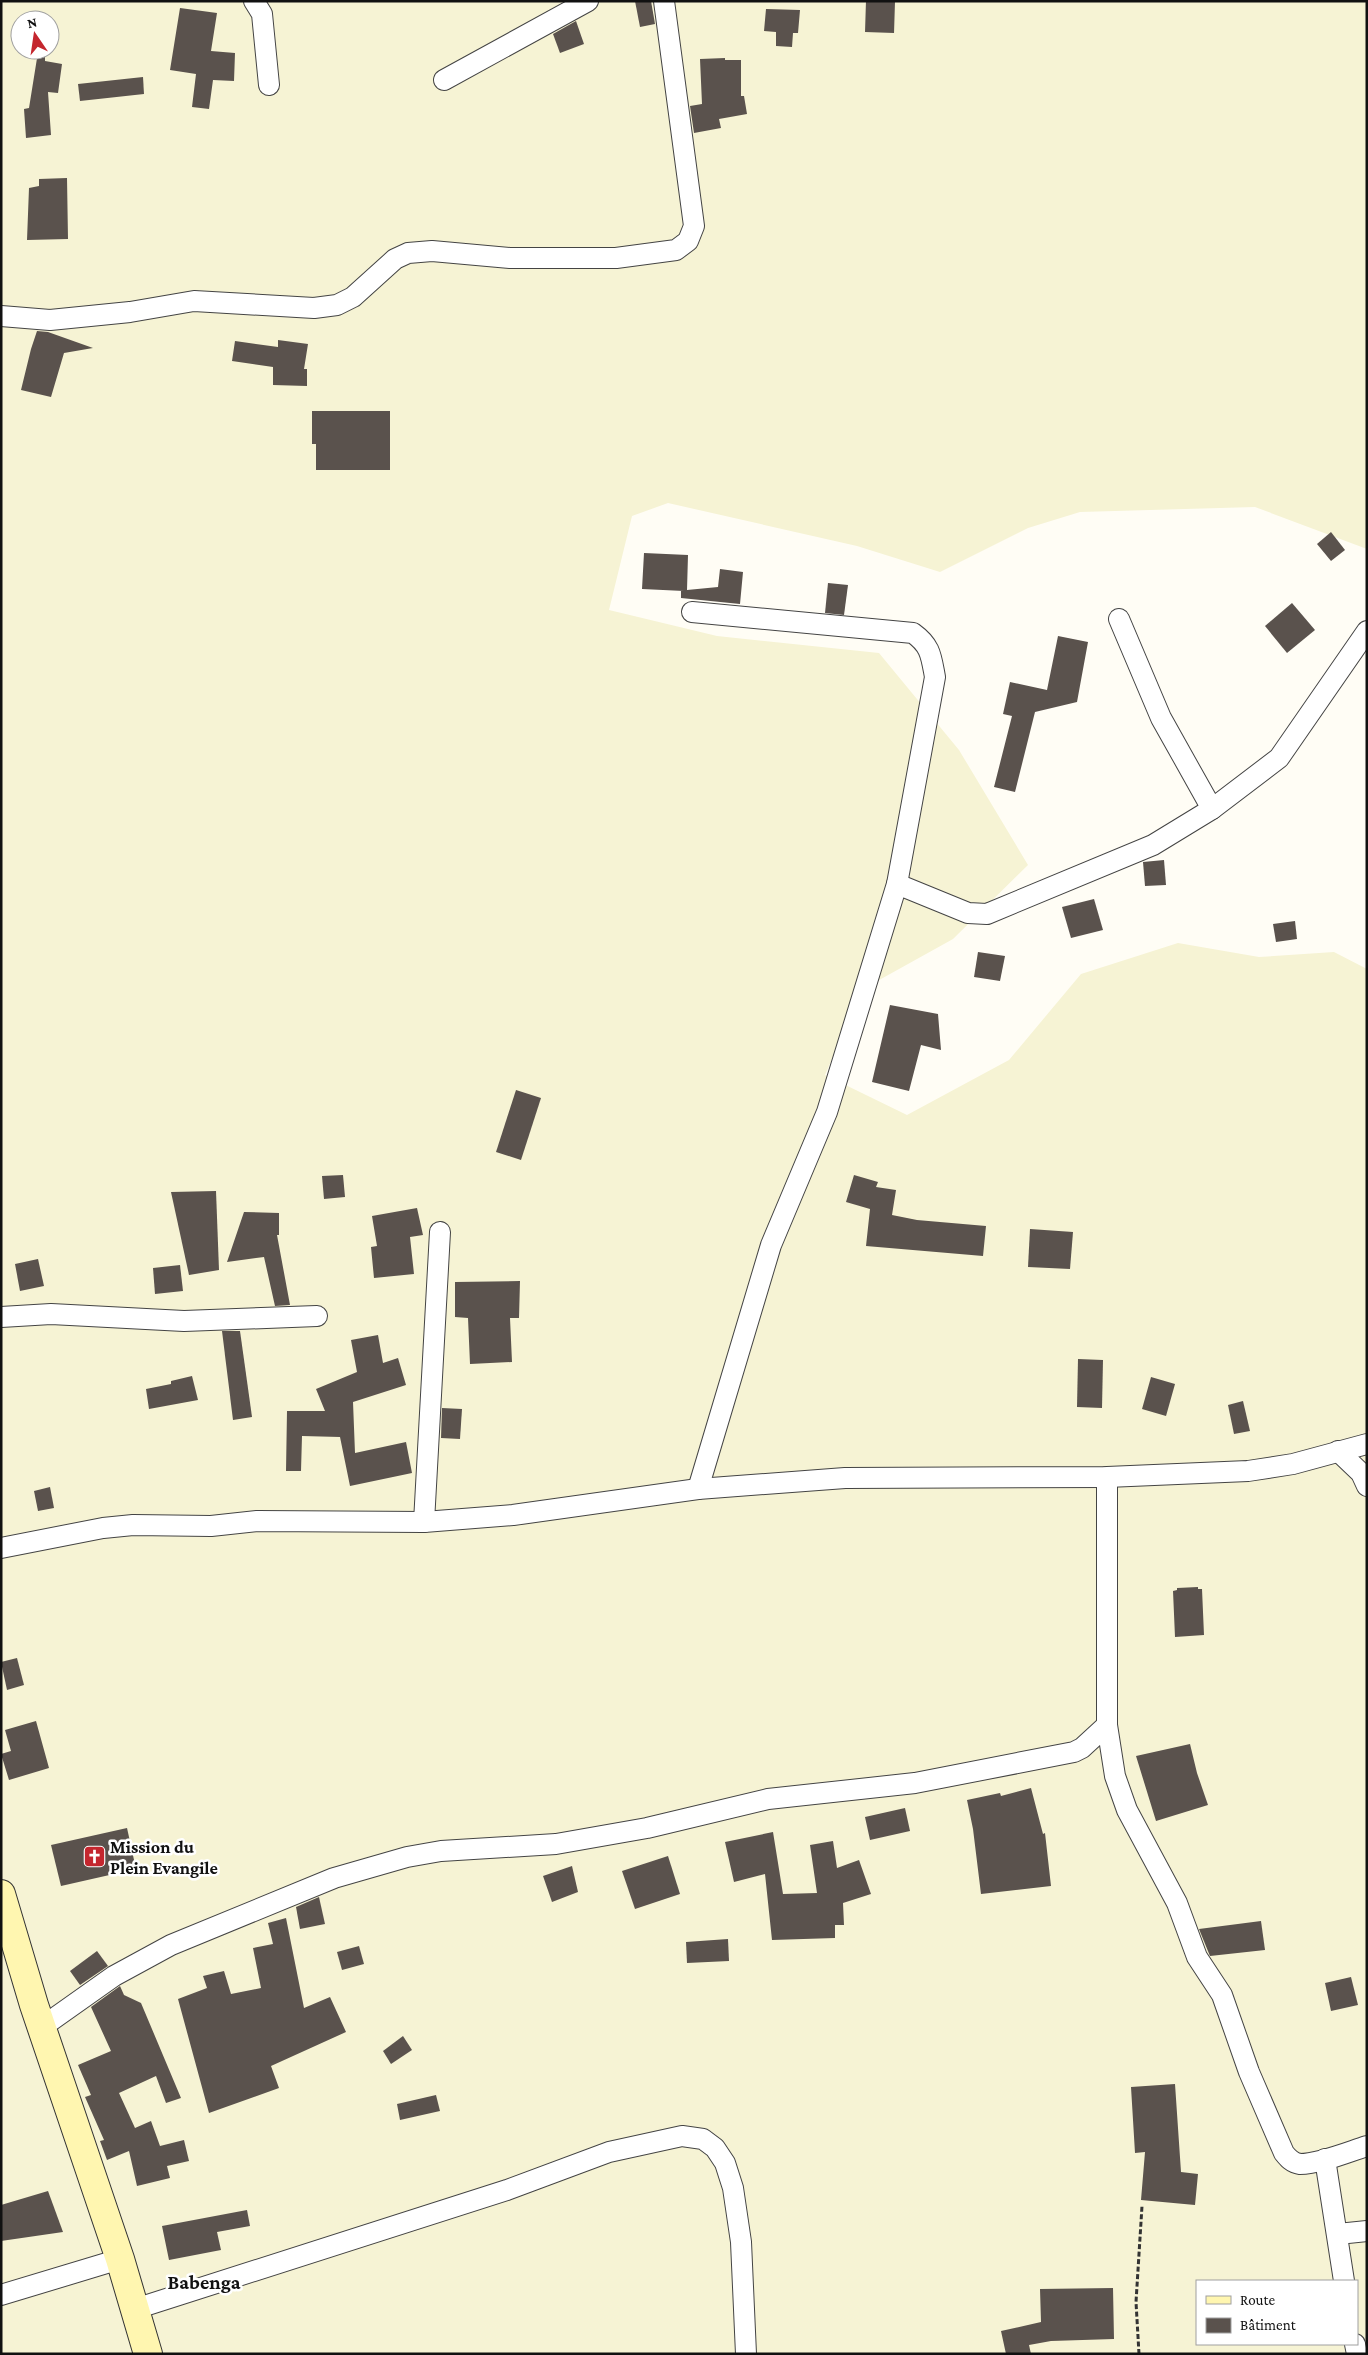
<svg xmlns="http://www.w3.org/2000/svg" width="1368" height="2355" viewBox="0 0 1368 2355" font-family="'Crimson Pro',serif">
	<style>
		.farmland { fill: #f6f3d4; fill-rule: evenodd }
		.building { fill: #5a524d }
		.lines { fill: none; stroke-linecap: round; stroke-linejoin: round }
		.minor-casing { stroke: #444; stroke-width: 22 }
		.secondary-casing { stroke: #333; stroke-width: 30 }
		.path { stroke: #333; stroke-width: 3; stroke-dasharray: 5 2.5; stroke-linecap: butt }
		.minor { stroke: #fff; stroke-width: 20 }
		.secondary { stroke: #fff6b0; stroke-width: 28 }
		.labels { text-anchor: middle; dominant-baseline: central; stroke-width: 5; stroke-linejoin: round; paint-order: stroke }
		.poi-label { font-size: 18px; font-weight: bold; fill: #111; stroke: #fff; text-anchor: start }
		.quarter-label { font-size: 20px; font-weight: bold; fill: #111; stroke: #fff }
	</style>
	<rect width="100%" height="100%" fill="#fffdf5"/>
	<path class="farmland" d="M1,1H1367V549L1255,507L1080,512L1028,528L940,572L857,546L668,503L632,516L609,610L717,636L879,653L959,750L1028,865L953,939L863,989L825,1075L907,1115L1009,1060L1081,974L1178,943L1259,957L1334,952L1367,969V2354H1ZM20,20H50V50H20ZM1197,2281H1357V2344H1197Z"/>
	<g class="building">
		<path d="M635,1H651L655,24L640,27Z"/>
		<path d="M866,1H895L894,33L865,32Z"/>
		<path d="M180,8L217,13L211,51L235,53L234,81L213,80L209,109L192,107L196,74L170,70Z"/>
		<path d="M766,9L800,10L798,33H793L792,47L776,46V32L764,31Z"/>
		<path d="M576,21L584,44L560,53L553,34Z"/>
		<path d="M38,52H45V61L62,64L58,93L48,92L51,135L26,138L24,109L29,108Z"/>
		<path d="M725,58V60H741V96H744L747,114L719,119L721,128L694,133L690,106L702,104L700,59Z"/>
		<path d="M143,77L144,94L80,101L78,84Z"/>
		<path d="M67,178L68,239L27,240L29,188L39,186V179Z"/>
		<path d="M37,331L48,332L93,348L64,353L51,397L21,390L31,349Z"/>
		<path d="M278,340L308,344L304,369H307V386L273,385V367L232,361L235,341L278,347Z"/>
		<path d="M312,411H390V470H316V444H312Z"/>
		<path d="M1331,532L1345,550L1331,561L1317,544Z"/>
		<path d="M644,553L688,555L687,590L718,587L720,569L743,572L740,604L681,598V591H684L642,589Z"/>
		<path d="M828,583L848,585L844,615L825,613Z"/>
		<path d="M1292,603L1315,630L1287,653L1265,626Z"/>
		<path d="M1058,636L1088,642L1077,702L1035,712L1015,792L994,787L1012,716L1003,714L1010,682L1047,690Z"/>
		<path d="M1164,860L1166,885L1145,886L1143,862Z"/>
		<path d="M1094,899L1103,930L1071,938L1062,907Z"/>
		<path d="M1295,921L1297,939L1276,942L1273,924Z"/>
		<path d="M978,952L1005,956L1000,981L974,977Z"/>
		<path d="M890,1005L938,1014L941,1050L921,1045L909,1091L872,1082Z"/>
		<path d="M516,1090L541,1098L521,1160L496,1152Z"/>
		<path d="M343,1175L345,1197L324,1199L322,1176Z"/>
		<path d="M854,1175L878,1182L876,1187L896,1190L892,1215L917,1220L986,1226L983,1256L866,1246L870,1209L846,1202Z"/>
		<path d="M216,1191L219,1270L189,1275L171,1192Z"/>
		<path d="M417,1208L423,1235L410,1237L414,1274L374,1278L371,1247L377,1246L372,1216Z"/>
		<path d="M244,1212L279,1213V1235H277L290,1305L275,1306L264,1257L227,1262Z"/>
		<path d="M1030,1229L1073,1232L1070,1269L1028,1267Z"/>
		<path d="M38,1259L44,1286L20,1291L15,1264Z"/>
		<path d="M180,1265L183,1291L155,1294L153,1268Z"/>
		<path d="M520,1281L519,1318H510L512,1362L470,1364L468,1318L455,1317V1282Z"/>
		<path d="M222,1331H240L252,1417L233,1420Z"/>
		<path d="M378,1335L383,1363L398,1358L406,1385L353,1402L355,1453L406,1442L412,1473L350,1486L340,1437L302,1436L301,1471H286L287,1411H325L316,1389L357,1372L351,1340Z"/>
		<path d="M1078,1359L1103,1360L1102,1408L1077,1407Z"/>
		<path d="M192,1376L198,1400L149,1409L146,1389L171,1384V1381Z"/>
		<path d="M1151,1377L1175,1384L1166,1416L1142,1409Z"/>
		<path d="M1243,1401L1250,1431L1234,1434L1228,1405Z"/>
		<path d="M442,1408L462,1409L460,1439L441,1438Z"/>
		<path d="M50,1487L54,1508L38,1511L34,1491Z"/>
		<path d="M1198,1587V1589H1202L1204,1635L1175,1637L1173,1591L1177,1590V1588Z"/>
		<path d="M17,1658L24,1685L7,1690L1,1662Z"/>
		<path d="M36,1721L49,1768L9,1780L1,1754L11,1751L5,1730Z"/>
		<path d="M1190,1744L1197,1773L1208,1805L1156,1821L1136,1756Z"/>
		<path d="M1031,1788L1043,1834L1045,1833L1051,1886L981,1894L973,1829L967,1800L1000,1793L1001,1796Z"/>
		<path d="M905,1808L910,1831L870,1840L865,1817Z"/>
		<path d="M127,1828L136,1869L61,1886L51,1845Z"/>
		<path d="M773,1832L783,1894L817,1893L810,1845L833,1841L837,1868L859,1860L871,1894L843,1903L844,1925H835V1938L772,1940L765,1874L734,1882L725,1842Z"/>
		<path d="M668,1856L680,1894L635,1909L622,1871Z"/>
		<path d="M572,1866L578,1892L552,1902L543,1876Z"/>
		<path d="M319,1897L325,1924L300,1929L296,1907Z"/>
		<path d="M286,1918L304,2008L330,1997L346,2032L271,2066L279,2088L209,2113L178,1999L207,1988L203,1976L224,1971L231,1994L261,1988L253,1948L273,1944L268,1923Z"/>
		<path d="M1261,1921L1265,1950L1210,1956L1199,1929Z"/>
		<path d="M728,1939L729,1961L687,1963L686,1942Z"/>
		<path d="M359,1946L364,1964L342,1970L337,1952Z"/>
		<path d="M97,1951L108,1966L80,1985L70,1971Z"/>
		<path d="M1351,1977L1358,2005L1331,2011L1325,1983Z"/>
		<path d="M120,1986L124,1995L141,2003L181,2098L166,2103L156,2076L119,2093L135,2128L151,2121L160,2146L184,2140L189,2161L167,2166L170,2178L137,2186L129,2151L107,2160L100,2141L104,2140L85,2097L91,2095L78,2065L111,2051L91,2007Z"/>
		<path d="M403,2036L412,2050L391,2064L383,2051Z"/>
		<path d="M1175,2084L1181,2172L1198,2174L1195,2205L1141,2200L1145,2152L1135,2153L1131,2087Z"/>
		<path d="M436,2095L440,2111L400,2120L397,2104Z"/>
		<path d="M48,2191L63,2232L1,2241V2205Z"/>
		<path d="M247,2210L250,2226L217,2232L221,2250L169,2260L162,2226Z"/>
		<path d="M1113,2288L1114,2339L1051,2341L1029,2345L1031,2354H1006L1001,2331L1041,2322L1040,2289Z"/>
	</g>
	<g class="lines">
		<defs>
			<g id="minor">
				<path d="M254,1L262,14L269,85"/>
				<path d="M444,80L588,1"/>
				<path d="M1,316L50,320L130,312L194,301L314,308L337,305L353,297L395,259L408,253L432,251L510,258H616L676,250L688,241L694,226L664,1"/>
				<path d="M692,612L913,633C931,646 931,656 935,677L897,884L827,1112L771,1245L698,1489"/>
				<path d="M1119,619L1161,718L1212,809"/>
				<path d="M897,884L968,913L987,914L1153,845L1212,809L1279,758L1367,631"/>
				<path d="M1,1317L51,1314L184,1321L317,1316"/>
				<path d="M1338,1451L1361,1473L1367,1486"/>
				<path d="M1107,1477V1725L1115,1776L1127,1810L1177,1903L1197,1957L1222,1995L1249,2072L1284,2153C1288,2158 1292,2163 1300,2164C1319,2164 1348,2152 1367,2146"/>
				<path d="M424,1522L440,1232"/>
				<path d="M1,1548L103,1528L133,1525L211,1526L257,1521L424,1522L513,1515L698,1489L845,1478L1107,1477L1248,1471L1293,1464L1367,1444"/>
				<path d="M42,2027L114,1976L171,1945L334,1878L407,1857L441,1851L556,1844L647,1828L768,1799L915,1783L1074,1752L1082,1748L1107,1725"/>
				<path d="M1325,2159L1344,2281"/>
				<path d="M1338,2234L1367,2231"/>
				<path d="M1,2295L120,2259"/>
				<path d="M135,2309L507,2190L609,2152L682,2136L703,2139L715,2148L725,2163L733,2188L741,2242L746,2354"/>
				<path d="M1355,2344L1357,2354"/>
			</g>
			<path id="secondary" d="M1,1894L34,2005L120,2259L148,2354"/>
		</defs>
		<use href="#minor" class="minor-casing"/>
		<use href="#secondary" class="secondary-casing"/>
		<path class="path" d="M1139,2354L1136,2302L1142,2206"/>
		<use href="#minor" class="minor"/>
		<use href="#secondary" class="secondary"/>
	</g>
	<defs>
		<symbol id="church-square" viewBox="-11 -11 22 22"><rect x="-9" y="-9" width="18" height="18" rx="4" fill="#c4262e" stroke="#fff"/><path d="M-1.2-6h2.4v3.5h3.3v2.4h-3.3V6h-2.4V-.1h-3.3v-2.4h3.3Z" fill="#fff"/></symbol>
	</defs>
	<g fill-rule="evenodd">
		<use href="#church-square" x="82" y="1844" width="25" height="25"/>
	</g>
	<g class="labels">
		<g class="poi-label">
			<text x="110" y="1847">Mission du<tspan x="110" dy="21">Plein Evangile</tspan></text>
		</g>
		<g class="quarter-label">
			<text x="204" y="2282">Babenga</text>
		</g>
	</g>
	<rect width="1368" height="2355" fill="none" stroke="#111111" stroke-width="5"/>
	<rect x="1196" y="2280" width="162" height="65" fill="#ffffff" stroke="#a0a0a0"/>
	<rect x="1206" y="2296" width="25" height="8" fill="#fff6b0" stroke="#a0a0a0"/>
	<text x="1240" y="2305" font-size="15" fill="#111111">Route</text>
	<rect x="1206" y="2318" width="25" height="15" fill="#5a524d" stroke="#a0a0a0"/>
	<text x="1240" y="2330" font-size="15" fill="#111111">Bâtiment</text>
	<g transform="translate(35 35) rotate(347)"><circle r="24" fill="#ffffff" stroke="#a0a0a0"/>
	<path d="M0-4L9 19L0 12L-9 19Z" fill="#c4262e"/>
	<text y="-8" font-size="14" font-weight="bold" text-anchor="middle" fill="#111111">N</text>
	</g>
</svg>
